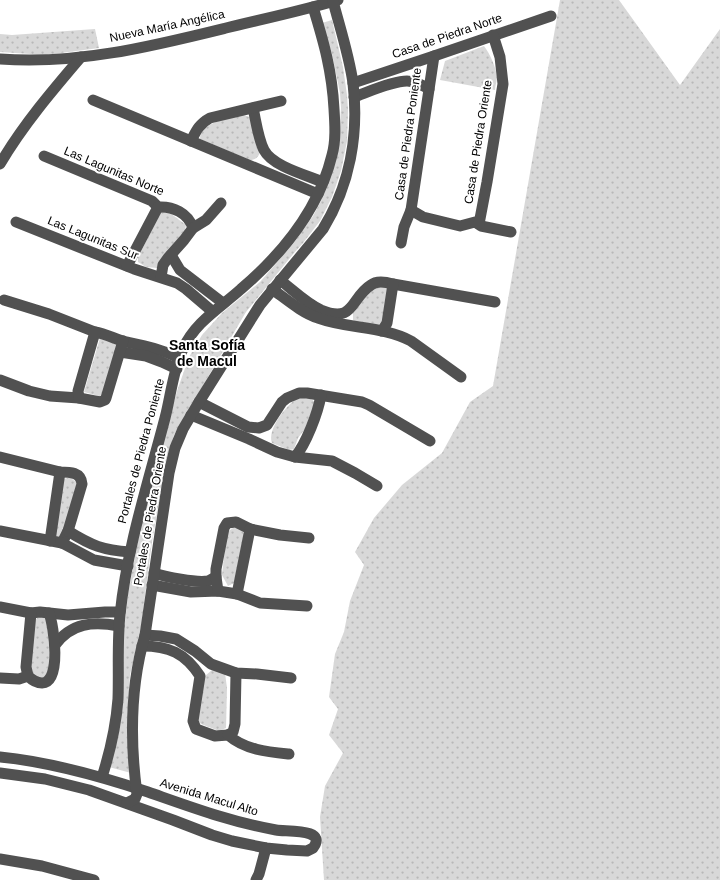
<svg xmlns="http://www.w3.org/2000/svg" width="720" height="880" viewBox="0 0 720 880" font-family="Helvetica,sans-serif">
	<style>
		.grass { fill: url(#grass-dots) }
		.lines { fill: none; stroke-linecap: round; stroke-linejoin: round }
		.minor { stroke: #515151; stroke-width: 11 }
		.labels { text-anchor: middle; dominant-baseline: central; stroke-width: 4; stroke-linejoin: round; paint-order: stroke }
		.street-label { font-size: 12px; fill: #000; stroke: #fff }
		.neighbourhood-label { font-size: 14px; font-weight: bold; fill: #000; stroke: #fff }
	</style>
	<defs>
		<pattern id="grass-dots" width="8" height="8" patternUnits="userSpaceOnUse" patternTransform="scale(1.25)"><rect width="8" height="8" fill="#d8d8d8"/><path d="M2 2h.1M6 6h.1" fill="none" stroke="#b8b8b8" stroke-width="1.8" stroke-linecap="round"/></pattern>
	</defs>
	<rect width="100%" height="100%" fill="#fff"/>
	<g class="grass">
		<path d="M560,0H619L680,85L720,29V880H324L320,817L325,786L343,753L329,735L338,709L329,697L335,654L344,632L350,601L364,565L355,552L374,518L402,485L442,453L470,402L493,386Z"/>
		<path d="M332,20L343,67L347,95L348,110L347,141L341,171L332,197L320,221L303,243L294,253L246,312L174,435L167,458L152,542L141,627L130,675L127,721L131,773L109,767L128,594L138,540L148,496L177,391L189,357L202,335L222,313L260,282L293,244L313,216L321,201L340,123L341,108L340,93L332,54L322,23Z"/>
		<path d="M95,29L99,48L46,55L0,52V34L12,35Z"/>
		<path d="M484,46C490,54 496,67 497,77C497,81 495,86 495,90L440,80L445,61Z"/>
		<path d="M243,115L250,117L260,152C259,157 255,160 250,160L200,139C200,122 230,118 243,115Z"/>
		<path d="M161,212L170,213L186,225L184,235L157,268L146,267L138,262V257Z"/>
		<path d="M380,286L389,288L384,318L378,326L360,325L353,320V313L371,289Z"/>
		<path d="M100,338L118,343L102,397L84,392Z"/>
		<path d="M297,398C304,398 312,397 315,403L305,429L298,438L294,449L289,450L272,443C267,429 286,406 297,398Z"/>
		<path d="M70,477L77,483L64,530L60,538L54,537L64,479Z"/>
		<path d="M233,528H241L244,534L234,583L228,586L222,575L227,532Z"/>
		<path d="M43,616L50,624L49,674L40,679L30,670L34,622L37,618Z"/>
		<path d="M212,670L225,673L227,688L226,728L219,731L201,724L197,719L205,676Z"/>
	</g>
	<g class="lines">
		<g class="minor">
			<path d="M0,59C77,65 153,46 226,28C263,19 301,11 338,0"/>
			<path d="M353,83L434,56L551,16"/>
			<path d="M354,97C368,92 392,81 407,81C415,81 422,85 429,89"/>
			<path d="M93,100L318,194"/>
			<path d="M253,108C256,121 258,138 264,150C272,166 306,175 323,182"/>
			<path d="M191,141C196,131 199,124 210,118L281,101"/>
			<path d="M44,156L152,201L158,207C173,206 188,213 193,228"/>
			<path d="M0,164C23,125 52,91 81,57"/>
			<path d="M411,210L423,217L460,226L475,222L481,226L511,232"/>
			<path d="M16,222L134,269L177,283L186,289L213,312"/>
			<path d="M479,224L487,182L503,84L500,57L493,35"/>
			<path d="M401,243L404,227L411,210L434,56"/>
			<path d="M171,255L180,270L223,303"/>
			<path d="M127,266L158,207"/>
			<path d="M161,277L163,265L168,258L184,240L193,228L206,220L221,203"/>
			<path d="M280,280C293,290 306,303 321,310C355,324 350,298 371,285C377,280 386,282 393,284L495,302"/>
			<path d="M272,289C286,299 302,313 318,318C348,329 383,326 411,341L461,377"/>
			<path d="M4,300L49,314L95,332C106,334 115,339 126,342C145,346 161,349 179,358"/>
			<path d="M382,331L387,323L393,284"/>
			<path d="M120,352L146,356L162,362L177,369"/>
			<path d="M0,380L29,391L50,396L79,398L100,402L105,400L106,398L123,341"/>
			<path d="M79,398L78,391L95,332"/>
			<path d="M199,402L248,427L259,428L267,425L282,402L287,398L299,393H307L362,402L369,405L430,441"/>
			<path d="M191,415L249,439L277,452L295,457L332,461L355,473L377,486"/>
			<path d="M0,457L60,472C70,472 81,472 82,484L68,531L62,543"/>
			<path d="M295,457C306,444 318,413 321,395"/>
			<path d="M0,531L62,543L94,560L128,566"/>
			<path d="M68,531C92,546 103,550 130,552"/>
			<path d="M50,541L60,472"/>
			<path d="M154,573C166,577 196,583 208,581C211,580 213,578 216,577"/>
			<path d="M152,585L191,592L218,591L237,594L260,603L307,606"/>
			<path d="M218,591L216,577V569L224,528L227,523L236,522L250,529L280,535L309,538"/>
			<path d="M237,594L250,529"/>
			<path d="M0,607L31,613L40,612L68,615L105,612H120"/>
			<path d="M145,635L160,636L176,639L195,651L211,664L236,673L257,674L291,678"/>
			<path d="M55,645C71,623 93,621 119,626"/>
			<path d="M142,646C169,646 185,653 200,676L193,721L196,729L215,736L228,735C245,750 268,752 289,754"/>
			<path d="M28,676C32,680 36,683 42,683C62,682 54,626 49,613"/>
			<path d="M28,676L26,667L31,613"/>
			<path d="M0,678L19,679L28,676"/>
			<path d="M228,735L233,732L235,724L236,673"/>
			<path d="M0,757C51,762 100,776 148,792C191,807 231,822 276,830C286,832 328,828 313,848L307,851L287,850L266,848L232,841L212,835L173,820L89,790L45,779L0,773"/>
			<path d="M102,777C110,752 116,726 118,699C119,671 117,643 120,615C127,547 148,483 165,418C171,395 173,370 183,349C195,322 220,308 241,289C282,254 319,209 332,155C336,141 335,125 334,109C332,71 324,43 313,7"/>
			<path d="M127,803L135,799L137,794C130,742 130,687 145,635L169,473L175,448L183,429L199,402L260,305L323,229C350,185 359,134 353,83C349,55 340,28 333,1"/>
			<path d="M0,859L42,866L94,880"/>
			<path d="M256,880L259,874L266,848"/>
		</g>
	</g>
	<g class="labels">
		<g class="street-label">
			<text transform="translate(167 26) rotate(-12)">Nueva María Angélica</text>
			<text transform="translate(447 36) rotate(-19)">Casa de Piedra Norte</text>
			<text transform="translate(408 134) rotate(-82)">Casa de Piedra Poniente</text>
			<text transform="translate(478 142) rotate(-81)">Casa de Piedra Oriente</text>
			<text transform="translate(114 171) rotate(23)">Las Lagunitas Norte</text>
			<text transform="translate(93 238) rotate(22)">Las Lagunitas Sur</text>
			<text transform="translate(141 451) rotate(-75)">Portales de Piedra Poniente</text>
			<text transform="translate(150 516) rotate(-80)">Portales de Piedra Oriente</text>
			<text transform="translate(209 797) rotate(17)">Avenida Macul Alto</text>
		</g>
		<g class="neighbourhood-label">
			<text x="207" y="345">Santa Sofía<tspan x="207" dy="16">de Macul</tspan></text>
		</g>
	</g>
</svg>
